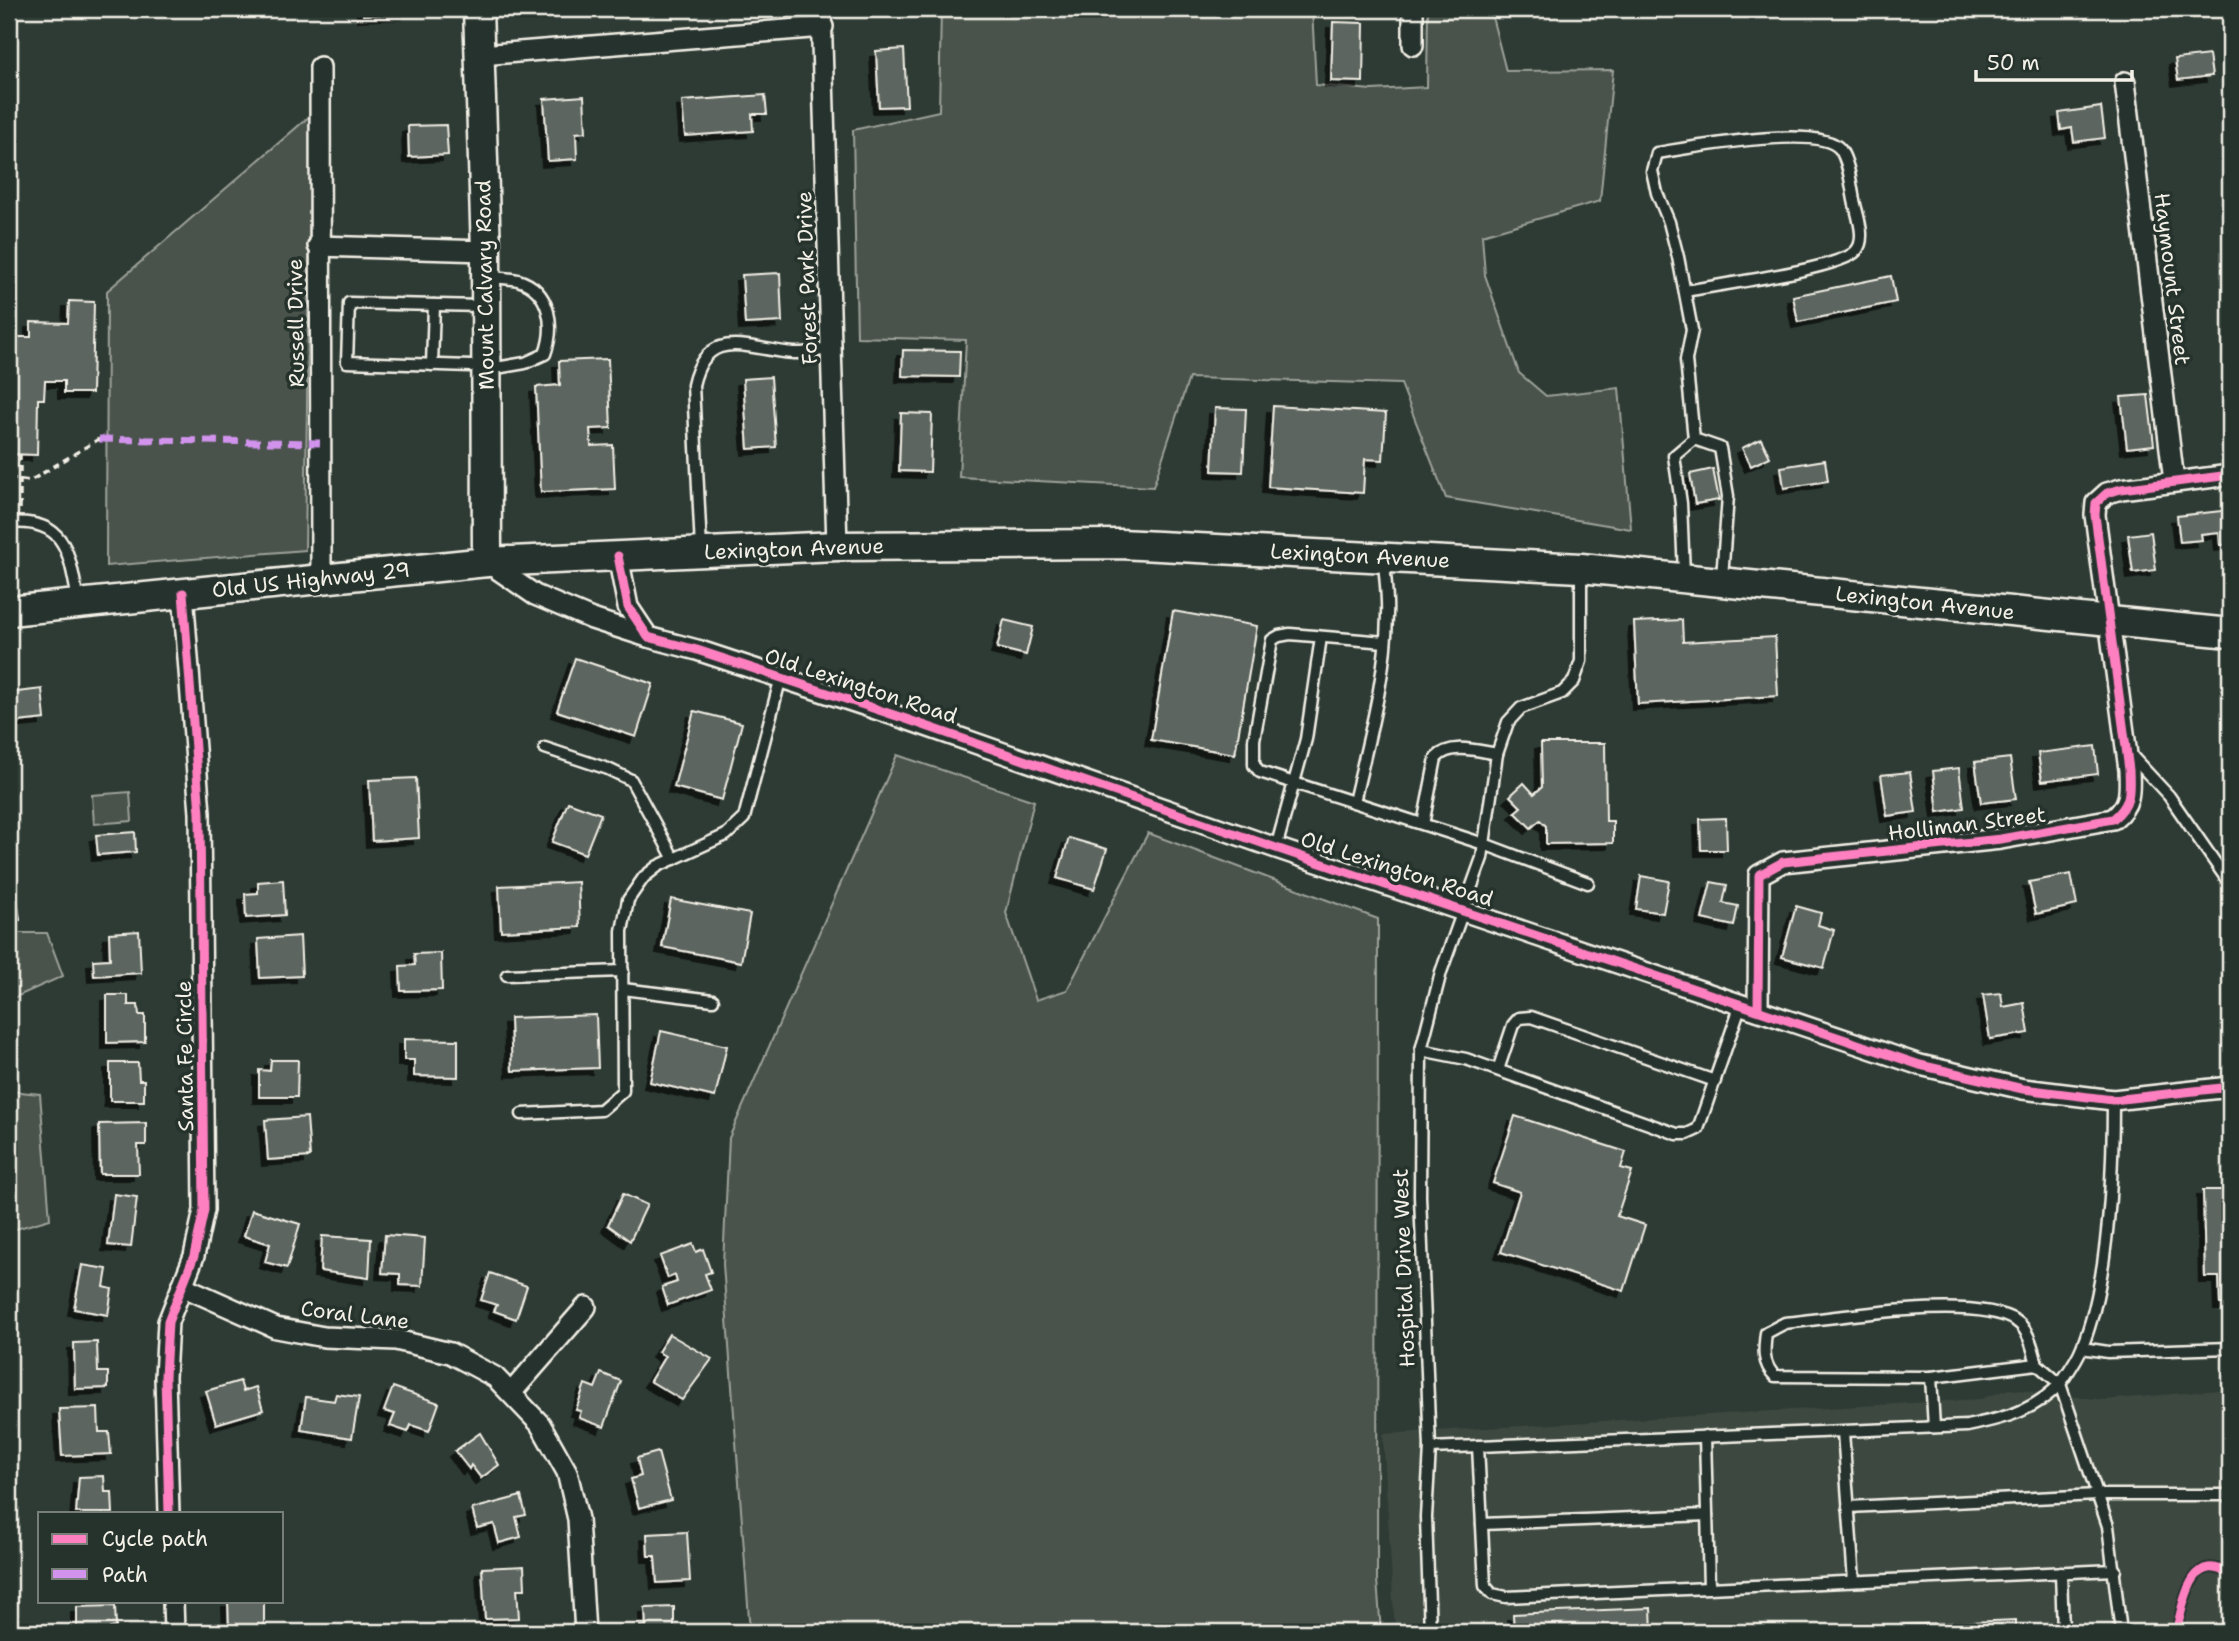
<svg xmlns="http://www.w3.org/2000/svg" width="2239" height="1641" viewBox="0 0 2239 1641" font-family="'Shantell Sans',sans-serif">
	<style>
		.built { fill: #3c4841 }
		.green { fill: #48524c; stroke: #9ea29a; stroke-width: 2 }
		.building { fill: #5c655e; stroke: #f4f1e8; stroke-width: 2; filter: url(#shadow) }
		.lines { fill: none; stroke-linecap: round; stroke-linejoin: round }
		.lane-casing { stroke: #f4f1e8; stroke-width: 15 }
		.street-casing { stroke: #f4f1e8; stroke-width: 24 }
		.secondary-casing { stroke: #f4f1e8; stroke-width: 33 }
		.path { stroke: #f4f1e8; stroke-width: 3.5; stroke-dasharray: 7 5; stroke-linecap: butt }
		.lane { stroke: #26332d; stroke-width: 10 }
		.street { stroke: #26332d; stroke-width: 19 }
		.secondary { stroke: #26332d; stroke-width: 28 }
		.quiet { stroke: #d193ec; stroke-width: 7; stroke-dasharray: 14 7; stroke-linecap: butt }
		.cycleway-casing { stroke: #26332d; stroke-width: 13 }
		.cycleway { stroke: #ff80c0; stroke-width: 9 }
		.labels { text-anchor: middle; dominant-baseline: central; stroke-width: 7; stroke-linejoin: round; paint-order: stroke }
		.street-label { font-size: 21px; fill: #f4f1e8; stroke: #26332d }
	</style>
	<defs>
		<filter id="shadow"><feDropShadow dx="-6" dy="6" stdDeviation="0" flood-color="#0009"/></filter>
	</defs>
	<rect width="100%" height="100%" fill="#2e3b34"/>
	<filter id="ink" filterUnits="userSpaceOnUse"><feTurbulence type="fractalNoise" baseFrequency=".0143" numOctaves="2"/><feDisplacementMap in="SourceGraphic" scale="14" xChannelSelector="R" yChannelSelector="G"/><feConvolveMatrix kernelMatrix="1 2 1 2 8 2 1 2 1" color-interpolation-filters="sRGB"/></filter>
	<g filter="url(#ink)">
		<path class="built" d="M2009,1389L2104,1400L2230,1389V1632H1395L1383,1434L1981,1399Z"/>
		<g class="green">
			<path d="M941,9H1312L1316,85L1372,90L1427,87L1428,9H1490L1506,71L1613,70L1600,201L1482,235L1485,275L1519,373L1546,396L1619,388L1631,529L1446,498L1401,384L1189,378L1153,487L959,477L966,340L857,337L853,130L939,111Z"/>
			<path d="M311,115L305,550L106,566L107,291Z"/>
			<path d="M897,755L1034,801L1006,913L1036,1000L1067,990L1148,833L1378,919L1377,1580L1381,1632H750L723,1264L729,1138Z"/>
			<path d="M130,792L132,821L94,824L92,795Z"/>
			<path d="M9,933H47L63,976L9,1000Z"/>
			<path d="M9,1091L40,1094L50,1219L9,1231Z"/>
		</g>
		<g class="building">
			<path d="M363,9H408V13L363,15Z"/>
			<path d="M1333,22L1364,23L1363,82L1331,81Z"/>
			<path d="M904,49L907,106L879,107L876,51Z"/>
			<path d="M2209,55L2212,76L2178,80L2175,59Z"/>
			<path d="M765,95L767,114H752L753,131L685,136L682,101Z"/>
			<path d="M584,96L586,132L576,133L577,159L548,161L544,99Z"/>
			<path d="M2101,107L2105,138L2074,142L2072,128L2061,130L2059,113Z"/>
			<path d="M446,125L448,155L409,157L408,126Z"/>
			<path d="M780,273L782,322L745,324L742,275Z"/>
			<path d="M1891,276L1896,302L1798,322L1793,296Z"/>
			<path d="M69,301L94,302L92,393H64V381H45L44,399H38L37,455L9,454V364H12V337H31V322L68,323Z"/>
			<path d="M903,350L960,351L959,377L902,376Z"/>
			<path d="M608,359L611,428L590,429L591,446L613,445L615,489L541,492L536,387L560,385L559,361Z"/>
			<path d="M771,377L776,447L748,449L743,379Z"/>
			<path d="M2148,395L2154,445L2127,448L2121,397Z"/>
			<path d="M1273,406L1386,413L1383,460L1365,459L1363,493L1268,487Z"/>
			<path d="M1215,408L1246,409L1243,472L1212,471Z"/>
			<path d="M901,413L932,414L930,472L899,471Z"/>
			<path d="M1761,439L1770,457L1751,466L1742,448Z"/>
			<path d="M1825,460L1828,481L1784,488L1781,467Z"/>
			<path d="M1713,469L1719,500L1695,504L1690,474Z"/>
			<path d="M2230,510V544L2220,545L2219,532L2201,534L2202,540L2180,542L2177,516Z"/>
			<path d="M2151,532L2156,570L2133,573L2128,535Z"/>
			<path d="M1173,611L1257,626L1235,754L1151,740Z"/>
			<path d="M1004,620L1033,627L1026,655L997,648Z"/>
			<path d="M1682,620L1683,642L1775,637L1778,696L1638,704L1634,622Z"/>
			<path d="M575,658L653,684L636,737L557,711Z"/>
			<path d="M42,689L45,719L9,723V693Z"/>
			<path d="M694,711L742,723L722,800L674,787Z"/>
			<path d="M1541,743H1605L1606,821H1613V843L1546,844V826L1540,820L1531,828L1515,812L1521,807L1510,796L1524,783L1534,794L1542,787Z"/>
			<path d="M2095,746L2098,774L2042,781L2038,753Z"/>
			<path d="M2010,758L2016,799L1981,803L1975,762Z"/>
			<path d="M1959,768L1964,808L1938,812L1933,771Z"/>
			<path d="M1910,772L1916,812L1887,816L1881,775Z"/>
			<path d="M416,778L419,838L372,841L369,780Z"/>
			<path d="M568,802L601,814L585,854L552,842Z"/>
			<path d="M1726,818L1727,850H1701L1700,819Z"/>
			<path d="M135,832L136,852L98,855L96,835Z"/>
			<path d="M1069,838L1107,849L1094,889L1057,878Z"/>
			<path d="M2071,874L2077,905L2036,914L2029,882Z"/>
			<path d="M1641,876L1669,881L1663,913L1636,909Z"/>
			<path d="M283,880L285,915L246,918L245,894L258,893V882Z"/>
			<path d="M578,882L580,927L501,931L499,886Z"/>
			<path d="M1711,882L1727,885L1723,903L1738,906L1734,926L1702,919Z"/>
			<path d="M16,892L20,920L9,922V893Z"/>
			<path d="M671,899L750,914L741,962L662,947Z"/>
			<path d="M1796,906L1821,913L1818,925L1834,930L1824,968L1782,957Z"/>
			<path d="M139,931L141,973L94,976L93,960L110,959L109,933Z"/>
			<path d="M300,936L302,976L260,978L258,939Z"/>
			<path d="M441,953L442,990L401,991L400,966L415,965L414,954Z"/>
			<path d="M2001,993L2003,1007L2024,1003L2029,1033L1990,1039L1983,995Z"/>
			<path d="M107,995H128V1005H138L139,1015H145V1042L107,1043Z"/>
			<path d="M596,1015L598,1068L512,1071L510,1018Z"/>
			<path d="M661,1031L727,1046L715,1097L650,1082Z"/>
			<path d="M404,1039L458,1040V1077L414,1076V1060H404Z"/>
			<path d="M271,1060H298L297,1097H259V1070L270,1071Z"/>
			<path d="M110,1063H138L139,1080H144V1101H110Z"/>
			<path d="M1515,1116L1626,1152L1621,1168L1632,1171L1617,1216L1645,1225L1624,1291L1501,1252L1520,1192L1493,1183Z"/>
			<path d="M307,1117L310,1157L268,1160L265,1120Z"/>
			<path d="M146,1123V1145H138L139,1174H100L99,1124Z"/>
			<path d="M2203,1190H2230V1304H2220L2219,1277H2205Z"/>
			<path d="M114,1194L137,1197L131,1247L108,1245Z"/>
			<path d="M623,1194L647,1205L630,1241L608,1225Z"/>
			<path d="M252,1210L300,1224L287,1268L265,1262L270,1244L244,1236Z"/>
			<path d="M385,1235L425,1238L422,1286L400,1285V1274L382,1273Z"/>
			<path d="M322,1236L371,1239L369,1278L320,1271Z"/>
			<path d="M693,1244L696,1252L703,1249L711,1272L705,1274L711,1290L668,1305L662,1287L677,1282L675,1275L668,1278L660,1256Z"/>
			<path d="M82,1265L107,1269L104,1287L112,1289L108,1315L74,1309Z"/>
			<path d="M490,1273L527,1286L516,1319L494,1311L497,1305L481,1300Z"/>
			<path d="M669,1334L712,1359L682,1400L650,1381L665,1356L658,1352Z"/>
			<path d="M97,1342L98,1372H108V1388L75,1389L74,1343Z"/>
			<path d="M601,1373L621,1381L604,1427L579,1418L581,1411L576,1410L585,1384L595,1388Z"/>
			<path d="M240,1381L243,1391L256,1387L263,1410L216,1424L206,1391Z"/>
			<path d="M393,1387L439,1403L429,1431L411,1425L408,1432L390,1426L395,1414L384,1411Z"/>
			<path d="M336,1394L359,1397L352,1438L301,1430L306,1397L334,1401Z"/>
			<path d="M98,1408L99,1432H109L111,1454L62,1456L59,1409Z"/>
			<path d="M480,1433L499,1465L481,1478L471,1465L469,1469L455,1451Z"/>
			<path d="M658,1452L671,1500L639,1508L631,1479L641,1476L637,1458Z"/>
			<path d="M104,1476L105,1492H112L113,1513H76L79,1477Z"/>
			<path d="M521,1496L526,1515L516,1517L521,1537L499,1543L494,1524L477,1528L472,1509Z"/>
			<path d="M687,1532L690,1581L657,1583L655,1556H648L647,1534Z"/>
			<path d="M524,1566L525,1589H517L519,1618L485,1619L482,1568Z"/>
			<path d="M228,1601H264V1627L229,1628Z"/>
			<path d="M115,1606L116,1627L110,1628V1632H66L77,1630V1607Z"/>
			<path d="M674,1607V1632H640V1626H646L645,1608Z"/>
			<path d="M1651,1608L1652,1632H1514L1513,1614Z"/>
			<path d="M2016,1620V1632H1763L1782,1630Z"/>
			<path d="M1716,1630V1632H1658L1678,1631Z"/>
		</g>
		<g class="lines">
			<defs>
				<g id="lane">
					<path d="M1686,291C1716,285 1840,269 1856,251C1867,239 1857,215 1854,200C1851,185 1849,162 1840,149C1820,123 1689,148 1657,153L1652,171L1657,193L1669,222L1678,257L1692,330L1686,360L1694,439"/>
					<path d="M482,306L349,303L347,362L502,367L525,363L545,354C555,327 551,290 518,280C509,278 499,278 490,277"/>
					<path d="M432,365L434,305"/>
					<path d="M9,523C67,518 69,554 78,600"/>
					<path d="M701,549L693,385C707,324 749,350 794,353C806,354 819,350 831,349"/>
					<path d="M1684,574L1681,503L1674,456L1694,439L1720,448L1728,496L1722,578"/>
					<path d="M1385,642L1290,634L1279,636L1272,640L1254,740V765L1260,772L1484,844L1588,883"/>
					<path d="M545,748L608,769L631,780L674,859"/>
					<path d="M2128,752L2169,796L2230,884"/>
					<path d="M1354,802C1368,741 1386,678 1387,615C1388,597 1385,579 1384,561"/>
					<path d="M1423,824L1436,758C1451,742 1478,751 1497,754"/>
					<path d="M1276,848L1306,739L1321,637"/>
					<path d="M507,975L623,971"/>
					<path d="M623,989L713,1000"/>
					<path d="M1421,1050L1466,1059L1677,1134H1687L1698,1129L1741,1004"/>
					<path d="M1498,1070L1513,1025L1519,1018L1531,1017L1715,1081"/>
					<path d="M2113,1100C2113,1171 2109,1281 2082,1347C2077,1360 2068,1372 2060,1384L2108,1526L2121,1632"/>
					<path d="M522,1114L601,1110L623,1091L622,931L628,900L644,877L658,866L726,835L744,818L781,677"/>
					<path d="M2082,1348L2108,1352L2230,1348"/>
					<path d="M1931,1377L1934,1427"/>
					<path d="M1843,1432L1854,1581"/>
					<path d="M1705,1436L1709,1587"/>
					<path d="M1478,1446L1485,1586L1492,1594L1506,1597L2115,1570"/>
					<path d="M1430,1448L1967,1426C2004,1418 2033,1412 2060,1384L2037,1364L1931,1377L1775,1376C1762,1364 1764,1349 1766,1333L1785,1323C1836,1318 1976,1294 2016,1321C2029,1329 2033,1350 2037,1364"/>
					<path d="M1848,1507L2098,1495H2230"/>
					<path d="M1482,1524L1707,1515"/>
					<path d="M2061,1572L2063,1632"/>
					<path d="M1430,1632L1426,1517L1430,1448L1420,1196L1421,1050L1441,972L1482,858L1497,754L1508,722L1521,708L1562,693L1574,681L1581,661V569"/>
				</g>
				<g id="street">
					<path d="M821,9L837,546"/>
					<path d="M1413,9V45"/>
					<path d="M481,55L823,27"/>
					<path d="M320,67L321,578"/>
					<path d="M2125,82L2174,481"/>
					<path d="M318,246L486,251"/>
					<path d="M618,556L628,607L648,637L697,650L906,719L1276,848L1920,1065L2023,1089L2113,1100L2230,1087"/>
					<path d="M487,562L535,595L592,619L648,637"/>
					<path d="M1758,1010L1759,875L1783,862L2001,839L2113,819C2131,805 2130,792 2129,770L2095,515L2096,503L2107,493L2121,489L2230,475"/>
					<path d="M182,1286L276,1328L324,1337L396,1340L450,1353L495,1377L540,1424L567,1472L578,1519L585,1632"/>
					<path d="M511,1393L586,1307"/>
					<path d="M169,1513L165,1377L168,1322L194,1256L204,1210L200,813L183,593"/>
					<path d="M173,1601L174,1632"/>
				</g>
				<g id="secondary">
					<path d="M478,9L486,251L487,562"/>
					<path d="M9,611L487,562L837,546L1120,544L1581,568L2230,633"/>
				</g>
			</defs>
			<use href="#lane" class="lane-casing"/>
			<use href="#street" class="street-casing"/>
			<use href="#secondary" class="secondary-casing"/>
			<g class="path">
				<path d="M20,454V509"/>
				<path d="M9,478L30,481L99,439"/>
			</g>
			<use href="#lane" class="lane"/>
			<use href="#street" class="street"/>
			<use href="#secondary" class="secondary"/>
			<path class="quiet" d="M99,439L320,443"/>
			<defs>
				<g id="cycleway">
					<path d="M618,556L628,607L648,637L697,650L906,719L1276,848L1920,1065L2023,1089L2113,1100L2230,1087"/>
					<path d="M1758,1010L1759,875L1783,862L2001,839L2113,819C2131,805 2130,792 2129,770L2095,515L2096,503L2107,493L2121,489L2230,475"/>
					<path d="M169,1513L165,1377L168,1322L194,1256L204,1210L200,813L183,593"/>
					<path d="M2176,1632C2183,1607 2190,1547 2230,1575"/>
				</g>
			</defs>
			<use href="#cycleway" class="cycleway-casing"/>
			<use href="#cycleway" class="cycleway"/>
		</g>
	</g>
	<g class="labels">
		<g class="street-label">
			<text transform="translate(807 278) rotate(-92)">Forest Park Drive</text>
			<text transform="translate(2172 279) rotate(83)">Haymount Street</text>
			<text transform="translate(485 285) rotate(-91)">Mount Calvary Road</text>
			<text transform="translate(296 323) rotate(-91)">Russell Drive</text>
			<text transform="translate(794 549) rotate(-2)">Lexington Avenue</text>
			<text transform="translate(1360 556) rotate(3)">Lexington Avenue</text>
			<text transform="translate(311 580) rotate(-6)">Old US Highway 29</text>
			<text transform="translate(1925 603) rotate(6)">Lexington Avenue</text>
			<text transform="translate(861 686) rotate(18)">Old Lexington Road</text>
			<text transform="translate(1967 824) rotate(-7)">Holliman Street</text>
			<text transform="translate(1397 869) rotate(18)">Old Lexington Road</text>
			<text transform="translate(185 1056) rotate(-91)">Santa Fe Circle</text>
			<text transform="translate(1404 1268) rotate(-92)">Hospital Drive West</text>
			<text transform="translate(355 1315) rotate(7)">Coral Lane</text>
		</g>
	</g>
	<rect width="2239" height="1641" fill="none" stroke="#26332d" stroke-width="35"/>
	<rect x="18" y="18" width="2204" height="1606" fill="none" stroke="#f4f1e8" stroke-width="2.5" filter="url(#ink)"/>
	<rect x="38" y="1512" width="245" height="91" fill="#26332d" stroke="#787f78" stroke-width="2"/>
	<rect x="52" y="1534" width="35" height="10" fill="#ff80c0" stroke="#787f78" stroke-width="2"/>
	<text x="102" y="1546" font-size="21" fill="#f4f1e8">Cycle path</text>
	<rect x="52" y="1569" width="35" height="10" fill="#d193ec" stroke="#787f78" stroke-width="2"/>
	<text x="102" y="1582" font-size="21" fill="#f4f1e8">Path</text>
	<path d="M1976 70v10h156v-10" fill="none" stroke="#f4f1e8" stroke-width="3.5"/>
	<text x="1987" y="70" font-size="21" fill="#f4f1e8" stroke="#26332d" stroke-width="5" paint-order="stroke">50 m</text>
</svg>
